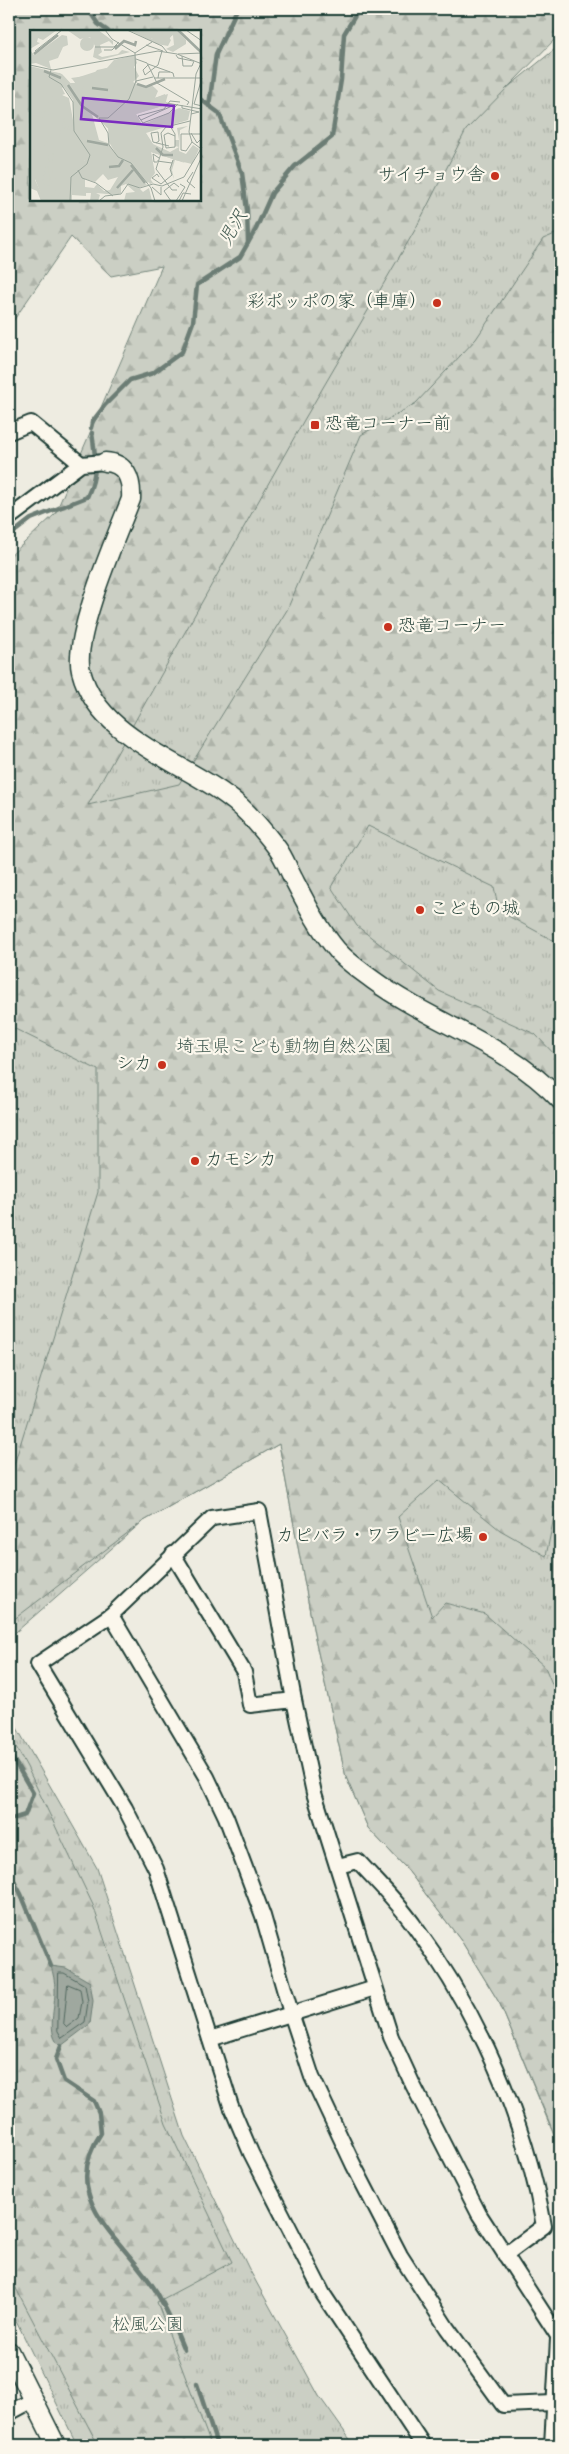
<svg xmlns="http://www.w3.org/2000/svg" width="569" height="2454" viewBox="0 0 569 2454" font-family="Dekko,'Klee One',sans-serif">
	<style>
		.grass { fill: url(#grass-tufts); stroke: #75867c }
		.forest { fill: url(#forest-firs); stroke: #75867c; fill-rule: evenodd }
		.water { fill: #9fa89f; stroke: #6c7d74 }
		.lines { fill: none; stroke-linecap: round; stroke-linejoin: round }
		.shore { stroke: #52685f; stroke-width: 1 }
		.stream { stroke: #6c7d74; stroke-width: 4.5 }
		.minor-casing { stroke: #1f3d34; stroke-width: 18 }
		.tertiary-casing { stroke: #1f3d34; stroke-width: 21 }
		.minor { stroke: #fbf7ec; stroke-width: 14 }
		.tertiary { stroke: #fbf7ec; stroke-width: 18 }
		.poi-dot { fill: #c8321e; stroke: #fbf7ec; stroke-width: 2 }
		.labels { text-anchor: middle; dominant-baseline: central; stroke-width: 4.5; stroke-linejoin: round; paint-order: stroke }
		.poi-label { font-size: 18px; fill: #1f3d34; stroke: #fbf7ec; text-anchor: end }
		.park-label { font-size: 18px; fill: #415a51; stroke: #fbf7ec }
		.water-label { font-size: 19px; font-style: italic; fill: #455d54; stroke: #fbf7ec }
		.inset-river { fill: none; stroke: #9fa89f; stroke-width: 2.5 }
		.inset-road { fill: none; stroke: #9ba69c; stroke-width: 1 }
		.view { fill: #7b2cbf; fill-opacity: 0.15; stroke: #7b2cbf; stroke-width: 2.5 }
		.inset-edge { fill: none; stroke: #1f3d34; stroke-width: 2.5 }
	</style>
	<defs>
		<pattern id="grass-tufts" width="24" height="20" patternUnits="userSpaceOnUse" patternTransform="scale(1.25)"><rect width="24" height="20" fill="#cbcfc4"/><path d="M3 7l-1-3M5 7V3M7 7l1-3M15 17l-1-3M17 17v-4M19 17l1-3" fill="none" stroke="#aeb3a9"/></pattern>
		<pattern id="forest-firs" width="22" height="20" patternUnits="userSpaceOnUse" patternTransform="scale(1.25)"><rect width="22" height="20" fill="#cbcfc4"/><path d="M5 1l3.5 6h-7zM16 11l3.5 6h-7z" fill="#aeb3a9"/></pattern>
	</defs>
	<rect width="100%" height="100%" fill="#eeece1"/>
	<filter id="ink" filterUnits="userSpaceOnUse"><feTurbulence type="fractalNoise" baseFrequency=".02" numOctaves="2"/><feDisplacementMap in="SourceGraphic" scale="10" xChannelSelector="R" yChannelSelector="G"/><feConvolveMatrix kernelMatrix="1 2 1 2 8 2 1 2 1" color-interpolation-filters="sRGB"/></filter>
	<g filter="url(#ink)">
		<g class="grass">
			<path d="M560,45V2150L500,2004L462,1942L406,1868L368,1828L346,1777L315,1639L279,1444L142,1522L9,1638V652L459,127Z"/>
			<path d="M9,1714L97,1868L184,2136L249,2269L319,2396L354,2445H77L9,2306Z"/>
		</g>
		<g class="forest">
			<path d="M9,9H560V34L466,130L415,230L304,420L88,805L179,784L287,610L361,435L416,403L476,339L543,239L560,232V944L499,911L494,887L368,826L331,887L357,926L439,991L535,1034L560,1060V1488L546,1556L500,1530L439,1480L398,1517L432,1617L445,1603L485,1614L545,1667L560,1703V1768L557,1783L560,1784V2148L500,2004L462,1942L406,1868L368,1828L346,1777L315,1639L279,1444L142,1522L9,1623V1481L98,1192V1070L9,1026V557L55,514L162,266L111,276L71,237L9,327ZM31,31H200V200H31Z"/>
			<path d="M9,1734L27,1767L93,1905L166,2124L232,2262L157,2302L211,2445H98L9,2275Z"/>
		</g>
		<path class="water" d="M51,1966L66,1968L90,1982L93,2001L90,2024L61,2046C45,2036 56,2005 55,1989C55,1982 53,1973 51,1966Z"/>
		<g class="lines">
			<g class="shore">
				<path d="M59,1973H64L85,1985L88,2002L85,2022L62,2038L58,2031Z"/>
				<path d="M68,1984L80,1989L82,2002L79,2018L67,2027L64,2024Z"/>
			</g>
			<g class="stream">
				<path d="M88,9L98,24L108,31"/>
				<path d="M200,99L219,113L242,173L247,210L248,243"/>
				<path d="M209,106L216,54L237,9"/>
				<path d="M91,428L92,422L105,405L130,380L153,373L182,352L193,322L197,285L240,257L256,229L272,193L295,166L332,137L341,80L344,34L359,9"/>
				<path d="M9,536L31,519L87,497C98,474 96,458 92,433"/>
				<path d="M9,1752L33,1793L25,1815L9,1820"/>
				<path d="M9,1872L21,1894L51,1966"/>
				<path d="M61,2046L56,2059L64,2081L94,2101L99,2113L101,2133C56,2200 124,2239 156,2291C167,2310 176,2330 184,2350"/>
				<path d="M197,2384L217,2445"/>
			</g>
			<defs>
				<g id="minor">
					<path d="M9,432L31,423L81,464"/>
					<path d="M9,518L81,464L105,462"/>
					<path d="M173,1554L244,1672L250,1705L294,1700"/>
					<path d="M111,1615L207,1777L226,1817L263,1916L291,2013L312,2077L353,2164L400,2255L447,2328L503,2405L554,2403"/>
					<path d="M338,1866L358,1861C376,1881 397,1901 413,1924C478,2012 525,2117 544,2226L505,2255"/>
					<path d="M210,2039L375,1988"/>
					<path d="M9,2413L33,2400"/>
					<path d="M423,2445L323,2294L251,2153L231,2106L156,1869L125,1808L38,1664L111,1615L212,1518L259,1511L294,1700L314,1793L391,2037L413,2085L479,2214L560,2339"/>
					<path d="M552,2445L558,2339"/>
				</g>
				<g id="tertiary">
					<path d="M105,462C126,463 132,479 131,499C117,535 72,637 81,671C99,742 191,762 241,807C254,819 267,835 277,848C284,857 288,869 293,878C306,903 319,929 337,950C346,961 361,971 373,980C433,1024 508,1044 560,1100"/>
					<path d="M9,2351L56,2445"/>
				</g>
			</defs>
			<use href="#minor" class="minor-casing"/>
			<use href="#tertiary" class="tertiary-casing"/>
			<use href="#minor" class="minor"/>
			<use href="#tertiary" class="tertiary"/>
		</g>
	</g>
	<g class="poi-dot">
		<circle cx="495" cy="176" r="5"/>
		<circle cx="437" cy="303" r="5"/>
		<rect x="310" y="420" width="10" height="10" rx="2.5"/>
		<circle cx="388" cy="627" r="5"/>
		<circle cx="420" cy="910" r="5"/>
		<circle cx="162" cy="1065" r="5"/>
		<circle cx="195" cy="1161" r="5"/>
		<circle cx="483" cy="1537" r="5"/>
	</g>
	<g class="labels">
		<g class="poi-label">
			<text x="485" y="176">サイチョウ舎</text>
			<text x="427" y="303">彩ポッポの家（車庫）</text>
			<text x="325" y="425" text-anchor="start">恐竜コーナー前</text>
			<text x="398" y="627" text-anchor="start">恐竜コーナー</text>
			<text x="430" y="910" text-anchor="start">こどもの城</text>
			<text x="152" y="1065">シカ</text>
			<text x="205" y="1161" text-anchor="start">カモシカ</text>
			<text x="473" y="1537">カピバラ・ワラビー広場</text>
		</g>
		<g class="park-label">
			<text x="284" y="1048">埼玉県こども動物自然公園</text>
			<text x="148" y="2326">松風公園</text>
		</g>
		<g class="water-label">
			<text transform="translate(235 229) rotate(-60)">児沢</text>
		</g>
	</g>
	<g transform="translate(30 30)">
		<rect width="171" height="171" fill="#eeece1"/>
		<path d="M98,0H144L137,14ZM105,25L107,33L104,37L109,46L103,52L115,58L120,54L125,58L128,61L125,68L135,64L136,75L106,84L112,95L149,78L160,81L158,90L116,103L123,114L140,122L149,117L145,116V110H149L147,98L158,96L150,100L149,121L156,124L163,115L169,119L162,134L145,130L142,140L144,149L140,139L143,129L121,122L125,143L118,153L115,151L104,141L81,102L39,53H45L43,49L77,38L84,30ZM11,41L30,43L38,52L32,58L35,64L32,65L39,68L43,90L56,127L39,171H14L0,137V66Z" fill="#cbcfc4"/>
		<path d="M0,0H27L13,10L8,8L7,12L10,13L0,19ZM37,0H68L83,11V15L79,11L70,15L72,22L68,25L72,27L88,24L92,20L100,22L70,30L63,27L65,16L60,7L50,9ZM99,0L116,5L111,0H115L122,9L126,6L122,0L136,13L131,0L141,10L138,16L127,14ZM139,0H147L156,10V14L143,22L136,19L144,15L143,5L139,8ZM32,5L37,6L38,15L33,17L28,28L19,31L21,39L6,33L0,34V20L4,25ZM0,36L32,44L58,72L81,88L51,61L55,54H47L41,48L63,45L67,40L86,36L93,48L84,41L89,50L83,49L86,55L77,60L86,64H106L109,57L106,54L118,57L121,54L124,68L138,64L135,75L106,84L112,95L159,83L156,90L115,102L123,115L139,123L146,121L142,125L155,133L121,122L124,143L119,147L123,153L120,154L112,142L102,137L117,155L109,158L113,162L119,158L122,171H94L96,163L105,162L96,154L91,156V163L87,165L66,163L70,165L68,171H60L61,163H56V166L42,165V171H34L38,166V145L55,130L40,100L32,97L29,108L34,88L36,98L44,95L43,70L33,56L27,61L34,67L33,70L25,69L14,61L12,67L24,77L21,83L13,88L0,84L16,82L5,79L0,75L18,81L20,78L0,68ZM115,62H121L120,67L123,69L109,79L110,74L106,71ZM62,84L78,98L79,112L87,126L78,113L69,110ZM91,89L109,95L111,99L107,103L91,95ZM73,144L78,150L88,147L80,160L74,161L67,154L64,158L55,157V149L65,152ZM19,103L21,107L15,116L19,124L18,134L24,121L22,133L27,137L23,140L20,151L18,136L12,152L16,135H11L5,150L13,166L16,159L12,153L19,156L31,142V161L27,168L24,165L26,160L21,166L16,162V171H11L7,161L0,158V139L5,141L10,126L0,139V132L5,114L8,113L4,125L15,115Z" fill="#cbcfc4" fill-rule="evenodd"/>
		<path d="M50 14a7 7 0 1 1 14 0a7 7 0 1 1-14 0Z" fill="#cbcfc4"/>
		<path class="inset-river" d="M148,0L171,22M85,19L94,11L105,15L106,11M4,24L28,5M14,41L31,48M107,54L116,57L135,49M38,55L52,76L68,87M62,58L78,60M57,111L78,115M126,118L133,125H143M101,135L115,153M79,137L89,136L93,130M87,158L103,140"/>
		<path class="inset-road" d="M75,0L82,9L105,23L106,53M97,0L132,16L137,22M156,0L172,11M116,15L133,21M65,17H84L89,12M74,20H82L87,15M5,21L32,0M105,23L122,12M148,24L172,23M146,25L148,28L163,31M152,26L153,36H162L164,31M106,29L117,33L127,53L159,72L157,75M118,34L143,43L144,47M0,35L23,40L128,21L147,24L172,34M118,35L113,40L115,45L128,35L132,21M21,40L19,47L31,54L43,72L44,101L60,125L57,134L41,147L40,171M124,48H172M128,48L129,42H140M172,48L164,74L172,76M106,51L99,69L78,88H69L78,103L79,115L88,127L101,133L121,158L125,171M106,51L123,47M136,73L172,79M148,74L139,83L113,93L108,86L134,79L140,71L150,72M152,75V78L169,82L161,84M111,90L142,76M140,96L145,104V117L136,118L134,105L138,103L145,106M161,103L167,113L170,110M162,112L156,121L151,120V104H172M126,113L129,111L128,102L121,103L123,112L139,116M170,118L162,112L159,102L166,44L172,31M127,131L142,133M127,132H124L123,124L129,128M48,140L52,148L66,153L83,166M163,142L157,151L165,158M129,147L127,144L122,148L131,154L142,145L140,139L143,130M122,157L131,165V157M147,160H142L126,139L133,117L131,103L136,97L160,91M69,171L75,166L91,164L98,154L110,158L123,154L132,156L154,147L172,117M141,171L134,161L144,153L149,157M146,171L155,157L150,154M149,171L153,163L161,164M152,171L172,126"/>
		<path class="view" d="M53,68L144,76L142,97L51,89Z"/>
		<rect width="171" height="171" class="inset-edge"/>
	</g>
	<rect width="569" height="2454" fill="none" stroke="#fbf7ec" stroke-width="30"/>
	<rect x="15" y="15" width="539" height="2424" fill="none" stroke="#1f3d34" stroke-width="2" filter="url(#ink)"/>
</svg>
